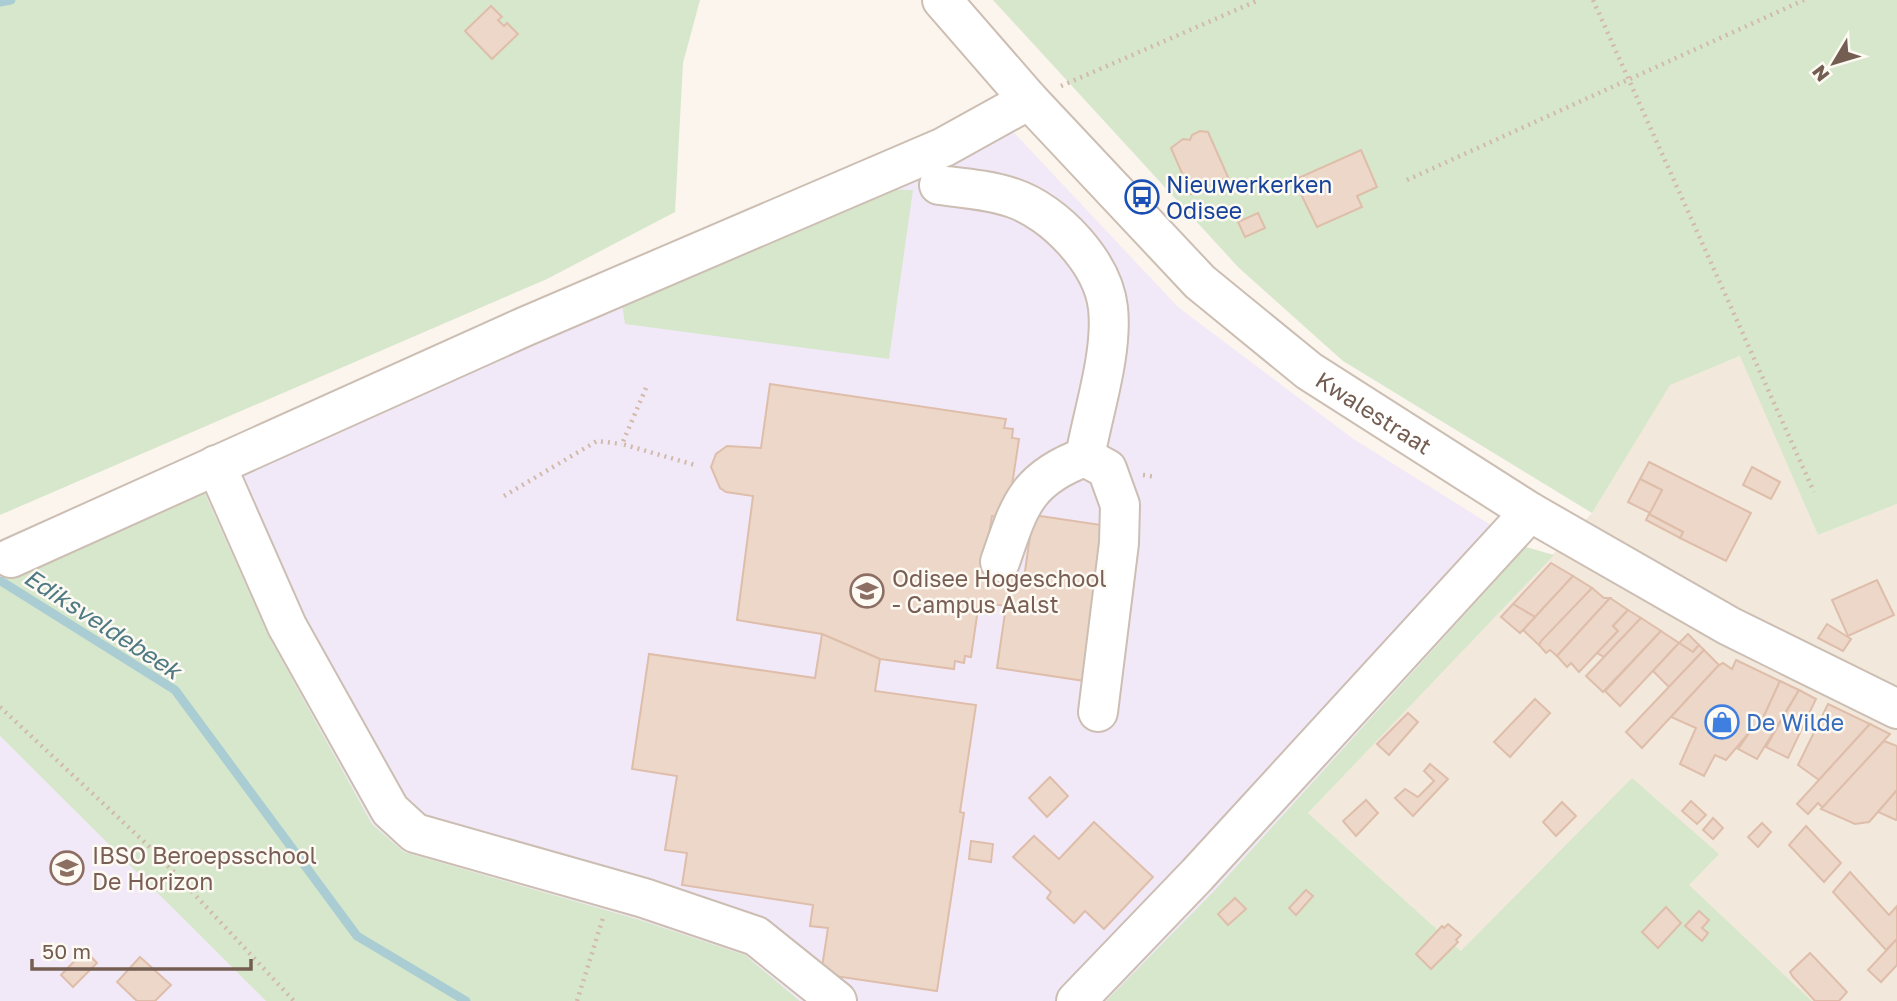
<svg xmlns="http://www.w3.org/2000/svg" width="1897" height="1001" viewBox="0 0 1897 1001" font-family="'Golos Text',sans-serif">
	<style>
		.residential { fill: #f2e8dc }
		.education { fill: #f2e9f8 }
		.green { fill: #d7e7cc }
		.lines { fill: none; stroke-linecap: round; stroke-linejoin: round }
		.stream { stroke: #aacdd3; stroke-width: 9 }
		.building { fill: #edd7c8; stroke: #debeaa; stroke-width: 2 }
		.minor-casing { stroke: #ccbeb3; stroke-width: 42 }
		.path { stroke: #d2baaa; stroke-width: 4.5; stroke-dasharray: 2 5; stroke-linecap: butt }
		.minor { stroke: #fff; stroke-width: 38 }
		.labels { text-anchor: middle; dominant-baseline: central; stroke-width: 5; stroke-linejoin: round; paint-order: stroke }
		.transit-label { font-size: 23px; fill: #164399; stroke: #fdf9f3; text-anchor: start }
		.street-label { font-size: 23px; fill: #745e52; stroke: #fdf9f3 }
		.education-label { font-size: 23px; fill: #785e54; stroke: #fdf9f3; text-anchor: start }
		.shop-label { font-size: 23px; fill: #366cbe; stroke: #fdf9f3; text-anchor: start }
		.water-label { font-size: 24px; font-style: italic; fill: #4e7a84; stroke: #fdf9f3 }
	</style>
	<rect width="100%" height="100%" fill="#fbf5ed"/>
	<path class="residential" d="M1741,356L1818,535L1897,504V1001H1812L1688,885L1719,853L1461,951L1308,813L1592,513L1670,384Z"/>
	<g class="education">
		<path d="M1005,123L1178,307L1352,438L1526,547L1214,891L1107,1001H800L745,955L637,919L404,852L372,824L268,635L203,489Z"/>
		<path d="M0,736L266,1001H0Z"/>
	</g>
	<g class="green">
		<path d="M0,0H700L683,63L675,212L547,279L0,515Z"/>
		<path d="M993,0H1897V504L1818,535L1740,356L1670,385L1592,513L1343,361L1239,268Z"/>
		<path d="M871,189L913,190L889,359L625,324L622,304Z"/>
		<path d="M203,489L268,635L372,824L404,852L637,919L745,955L800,1001H266L0,736V582L40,560Z"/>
		<path d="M1526,547L1554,555L1308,813L1461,951L1632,778L1719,854L1689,885L1812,1001H1106L1214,891Z"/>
	</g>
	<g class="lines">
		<g class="stream">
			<path d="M0,2L11,0"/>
			<path d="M1,581L175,690L357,936L466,1001"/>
		</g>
	</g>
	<g class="building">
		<path d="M491,6L502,17L498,20L504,26L507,23L518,34L492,59L465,31Z"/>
		<path d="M1200,131L1208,132L1228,177L1191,194L1171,148L1183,139L1190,140L1192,135Z"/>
		<path d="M1361,150L1377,187L1357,196L1362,207L1317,227L1294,180Z"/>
		<path d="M1258,213L1265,228L1245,237L1238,222Z"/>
		<path d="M770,384L1006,419L1004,428L1013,429L1012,438L1019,439L1007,518L992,516L983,572L1024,578L1033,515L1108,526L1085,681L997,668L1006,606L979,602L971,657L965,656L964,663L955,661L954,669L880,659L822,634L737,620L753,496L726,492L720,488L711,467L716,454L727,446L761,448Z"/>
		<path d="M1649,462L1751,513L1726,561L1680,538L1683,532L1649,514L1662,490L1640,479Z"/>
		<path d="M1752,467L1780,482L1771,499L1743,485Z"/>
		<path d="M1640,479L1662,490L1650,513L1628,502Z"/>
		<path d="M1649,514L1683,532L1680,538L1646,520Z"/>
		<path d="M1551,563L1573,576L1535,617L1513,604Z"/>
		<path d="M1573,576L1592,588L1539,645L1523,630Z"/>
		<path d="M1877,580L1894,615L1848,636L1832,600Z"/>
		<path d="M1592,588L1604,598H1610L1557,656L1550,650L1546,653L1539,645L1542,640Z"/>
		<path d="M1610,598L1628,610L1613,626L1618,631L1579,672L1571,663L1567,667L1557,656Z"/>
		<path d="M1513,604L1535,617L1520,633L1501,617Z"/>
		<path d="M1628,610L1641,618L1604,657L1597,653L1618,631L1613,626Z"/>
		<path d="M1641,618L1661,631L1603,692L1586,676Z"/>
		<path d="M1827,624L1851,639L1843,651L1818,638Z"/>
		<path d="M1661,631L1679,643L1620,706L1605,691Z"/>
		<path d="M822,634L880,659L875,691L976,705L960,812L964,813L937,991L821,974L828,928L810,926L813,905L682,885L687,853L665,850L677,776L632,769L649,654L815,678Z"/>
		<path d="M1688,634L1699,645L1693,652L1679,643Z"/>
		<path d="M1679,643L1693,652L1699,645L1704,650L1669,687L1653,671Z"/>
		<path d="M1704,650L1719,665L1642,748L1626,732Z"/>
		<path d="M1736,660L1780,681L1757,731L1752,729L1726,760L1715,755L1704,776L1680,764L1696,728L1671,717L1719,665L1723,663L1732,669Z"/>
		<path d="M1780,681L1799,690L1757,759L1738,749L1752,729L1757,731Z"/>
		<path d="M1799,690L1816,699L1788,758L1766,747Z"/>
		<path d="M1535,699L1550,713L1510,757L1494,742Z"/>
		<path d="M1828,704L1870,724L1819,780L1798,765Z"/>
		<path d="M1408,713L1418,722L1389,755L1377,744Z"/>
		<path d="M1870,724L1890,734L1823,808L1818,803L1808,814L1797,804Z"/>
		<path d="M1884,741L1897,746V790L1878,812L1869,822L1855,824L1821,809Z"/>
		<path d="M1430,764L1448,779L1413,816L1395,798L1405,789L1418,797L1434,781L1424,771Z"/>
		<path d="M1050,777L1068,796L1047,817L1029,798Z"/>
		<path d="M1897,790V818L1896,820L1878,812Z"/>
		<path d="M1366,800L1378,813L1356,836L1343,821Z"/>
		<path d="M1691,801L1706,815L1697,824L1682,811Z"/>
		<path d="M1562,802L1576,816L1556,836L1543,822Z"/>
		<path d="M1713,818L1723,828L1713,839L1703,830Z"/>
		<path d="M1094,822L1153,877L1104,929L1085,911L1074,923L1047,898L1051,892L1013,857L1034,836L1059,859Z"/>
		<path d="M1762,823L1771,832L1758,847L1748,837Z"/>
		<path d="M1806,826L1841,863L1824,882L1789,845Z"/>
		<path d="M971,841L993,844L991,862L969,859Z"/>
		<path d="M1850,872L1889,915L1897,906V939L1886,950L1833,892Z"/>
		<path d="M1306,890L1313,896L1296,915L1289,908Z"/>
		<path d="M1235,898L1246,909L1228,925L1218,914Z"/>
		<path d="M1666,907L1681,923L1658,948L1642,932Z"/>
		<path d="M1699,911L1709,920L1702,928L1708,933L1702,941L1685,926Z"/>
		<path d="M1448,924L1461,935L1456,940L1458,942L1431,969L1416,954L1442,926L1444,928Z"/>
		<path d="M1897,939V965L1881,982L1868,970Z"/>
		<path d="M85,950L97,963L73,987L61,975Z"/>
		<path d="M1810,953L1847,992L1839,1001H1815L1793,977L1790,972Z"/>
		<path d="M140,957L171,985L155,1001H137L117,982Z"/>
	</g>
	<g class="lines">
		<defs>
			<g id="minor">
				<path id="s1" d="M942,0L1029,100L1200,282L1309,371L1530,512L1729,626L1897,709"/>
				<path d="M939,185C964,188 990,190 1013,198C1055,212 1103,263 1108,308C1113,353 1093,412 1085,457C1025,479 1019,507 1000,562"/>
				<path d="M1085,457L1107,469L1120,505L1119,543L1098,712"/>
				<path d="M216,465L287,626L390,810L415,833L644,898L756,936L837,1001"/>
				<path d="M11,558L524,327L944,147L1029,100"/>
				<path d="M1076,1001L1197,875L1530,512"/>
			</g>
		</defs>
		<use href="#minor" class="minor-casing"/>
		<g class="path">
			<path d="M1593,0L1814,492"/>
			<path d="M1061,86L1259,0"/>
			<path d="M1407,180L1804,0"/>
			<path d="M646,388L622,444L695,465"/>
			<path d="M1143,475L1156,477"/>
			<path d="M504,496L597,441L622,444"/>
			<path d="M0,707L155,852L294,1001"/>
			<path d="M577,1001L603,918"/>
		</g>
		<use href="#minor" class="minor"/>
	</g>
	<defs>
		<symbol id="bus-ring" viewBox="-11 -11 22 22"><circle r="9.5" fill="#fdf9f3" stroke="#1a4fb4" stroke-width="1.5"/><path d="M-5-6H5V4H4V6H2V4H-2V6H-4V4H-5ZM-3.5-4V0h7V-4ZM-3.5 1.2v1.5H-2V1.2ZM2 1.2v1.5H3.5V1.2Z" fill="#1a4fb4"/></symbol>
		<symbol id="university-ring" viewBox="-11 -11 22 22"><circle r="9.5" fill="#fdf9f3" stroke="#8d6e63" stroke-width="1.5"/><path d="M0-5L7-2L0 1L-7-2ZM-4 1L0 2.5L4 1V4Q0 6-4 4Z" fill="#8d6e63"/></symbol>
		<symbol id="shop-ring" viewBox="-11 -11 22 22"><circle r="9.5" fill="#fdf9f3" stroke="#3f7fe0" stroke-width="1.5"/><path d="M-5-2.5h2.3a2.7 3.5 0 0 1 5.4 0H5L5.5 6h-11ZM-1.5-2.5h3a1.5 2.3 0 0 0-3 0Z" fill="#3f7fe0"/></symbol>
		<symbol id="school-ring" viewBox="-11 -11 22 22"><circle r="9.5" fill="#fdf9f3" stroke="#8d6e63" stroke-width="1.5"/><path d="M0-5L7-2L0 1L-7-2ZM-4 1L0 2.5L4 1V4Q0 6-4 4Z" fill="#8d6e63"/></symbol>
	</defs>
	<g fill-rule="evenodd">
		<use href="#bus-ring" x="1123" y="178" width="38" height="38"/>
		<use href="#university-ring" x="848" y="572" width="38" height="38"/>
		<use href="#shop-ring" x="1703" y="703" width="38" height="38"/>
		<use href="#school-ring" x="48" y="849" width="38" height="38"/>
	</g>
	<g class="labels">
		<g class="transit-label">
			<text x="1166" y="184">Nieuwerkerken<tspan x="1166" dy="26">Odisee</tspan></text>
		</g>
		<g class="street-label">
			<text stroke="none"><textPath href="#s1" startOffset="600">Kwalestraat</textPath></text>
		</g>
		<g class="education-label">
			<text x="892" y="578">Odisee Hogeschool<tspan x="892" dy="26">- Campus Aalst</tspan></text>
			<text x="92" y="855">IBSO Beroepsschool<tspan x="92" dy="26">De Horizon</tspan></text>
		</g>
		<g class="shop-label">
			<text x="1746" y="722">De Wilde</text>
		</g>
		<g class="water-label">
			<text transform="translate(103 623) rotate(33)">Ediksveldebeek</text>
		</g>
	</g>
	<g transform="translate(1834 63) rotate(232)" stroke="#fdf9f3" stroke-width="5" paint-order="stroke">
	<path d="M0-5L12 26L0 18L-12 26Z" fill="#745e52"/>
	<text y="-10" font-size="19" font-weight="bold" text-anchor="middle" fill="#745e52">N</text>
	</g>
	<path d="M32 959v10h219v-10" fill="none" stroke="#745e52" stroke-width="3.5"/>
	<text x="42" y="959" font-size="21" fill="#745e52" stroke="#fdf9f3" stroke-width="5" paint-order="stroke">50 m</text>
</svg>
